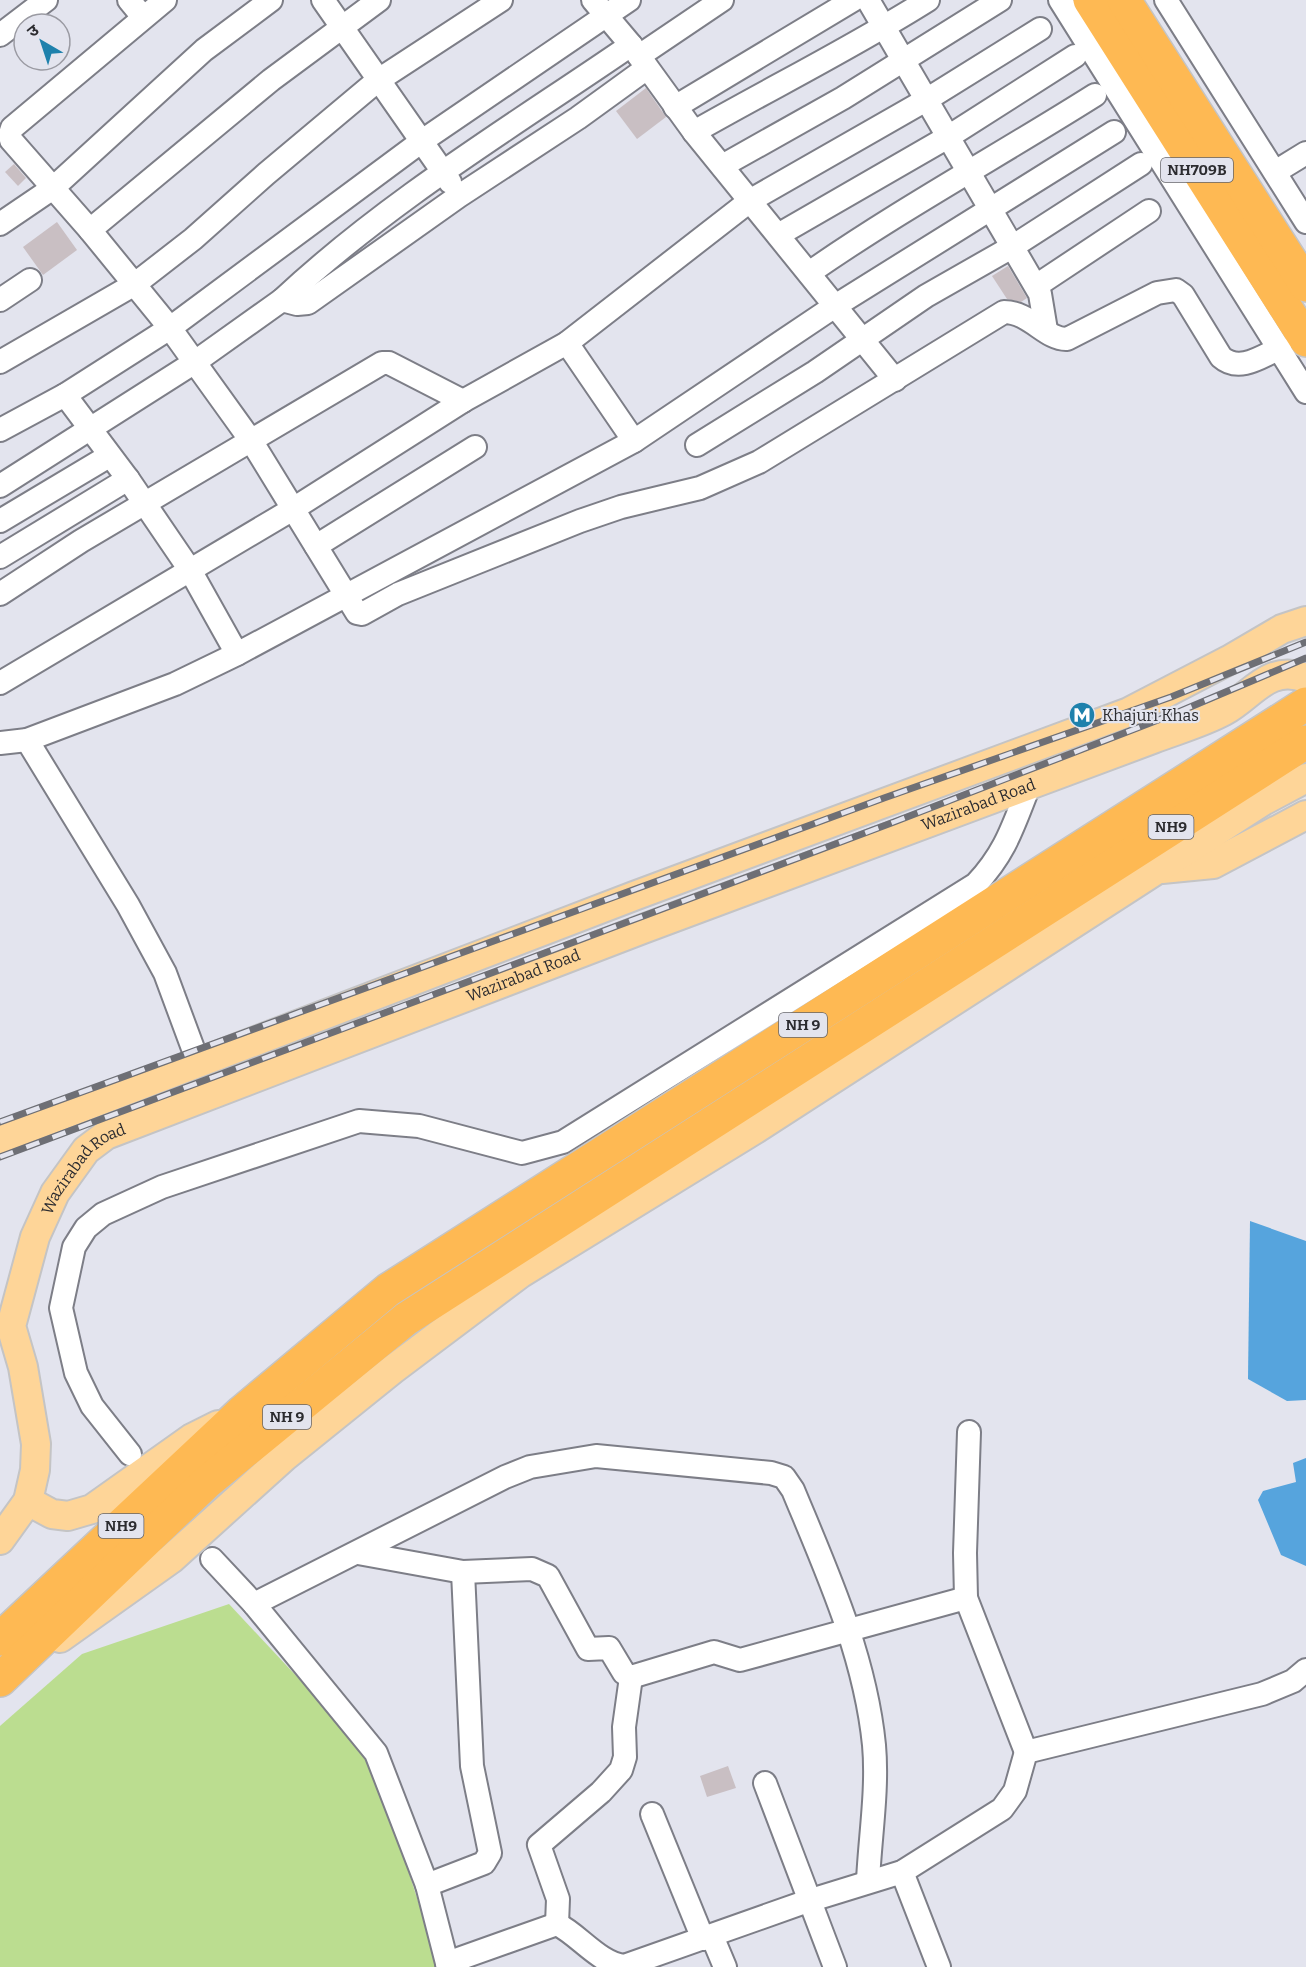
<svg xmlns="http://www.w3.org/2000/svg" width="1306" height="1967" viewBox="0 0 1306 1967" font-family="Bitter,'Noto Sans Devanagari',serif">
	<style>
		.green { fill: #bbdd90 }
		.water { fill: #56a4dd }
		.building { fill: #c9bfc3 }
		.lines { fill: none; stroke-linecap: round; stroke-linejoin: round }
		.minor-casing { stroke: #7d7e87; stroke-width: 26 }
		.major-casing { stroke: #c4c4c5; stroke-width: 32 }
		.highway-casing { stroke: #c4c4c5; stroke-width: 36 }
		.minor { stroke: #fff; stroke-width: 22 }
		.major { stroke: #fed598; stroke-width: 28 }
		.highway { stroke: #feb953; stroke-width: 33 }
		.rail-casing { stroke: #6e6f75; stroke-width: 7 }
		.rail { stroke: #e3e4ee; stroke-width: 4.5; stroke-dasharray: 14; stroke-linecap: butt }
		.labels { text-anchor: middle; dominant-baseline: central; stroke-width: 4.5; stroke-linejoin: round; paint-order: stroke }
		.shield { fill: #e3e4ee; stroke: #636369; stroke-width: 1.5 }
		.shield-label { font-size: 15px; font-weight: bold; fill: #2c2c30 }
		.poi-label { font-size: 16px; fill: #2c2c30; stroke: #e3e4ee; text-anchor: start }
		.street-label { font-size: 16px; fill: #2c2c30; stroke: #e3e4ee }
	</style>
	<rect width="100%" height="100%" fill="#e3e4ee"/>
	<path class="green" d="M229,1604L372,1757L439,1967H0V1726L82,1654Z"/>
	<g class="water">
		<path d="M1250,1221L1306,1241V1400L1287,1401L1248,1379Z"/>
		<path d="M1306,1458V1566L1281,1555L1258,1500L1263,1491L1296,1482L1293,1463Z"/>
	</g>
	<g class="building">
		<path d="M646,88L666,117L637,139L616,111Z"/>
		<path d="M14,164L26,178L18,186L5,172Z"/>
		<path d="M57,222L77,250L43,275L23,247Z"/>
		<path d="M1008,266L1027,298L1021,302L1007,299L992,276Z"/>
		<path d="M728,1766L736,1788L707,1797L700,1776Z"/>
	</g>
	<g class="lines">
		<defs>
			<g id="minor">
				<path d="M129,0L143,17"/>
				<path d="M165,0L12,128L10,134L11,140L90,230L170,328L252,442L357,613L362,614L398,594L580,521L621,507L700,488L759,462L1004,312C1030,312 1046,340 1067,339L1157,293L1176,290L1183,295L1221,357C1239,373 1261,357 1280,348"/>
				<path d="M323,0L450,182"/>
				<path d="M593,0L631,45L694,132L895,380"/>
				<path d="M868,0L1040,294L1046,330"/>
				<path d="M1060,0L1306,392"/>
				<path d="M1166,0L1306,222"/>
				<path d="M0,35L46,0"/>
				<path d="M639,56L722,0"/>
				<path d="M675,107L853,0"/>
				<path d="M694,132C771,88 852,48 928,0"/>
				<path d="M722,166L843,98L1000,0"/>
				<path d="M1275,172L1306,153"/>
				<path d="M0,224L53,188L204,50L271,0"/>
				<path d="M90,230L271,80L379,0"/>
				<path d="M778,235L948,137L1075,56"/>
				<path d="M809,273C901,209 1000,155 1095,95"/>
				<path d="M1036,286L1149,211"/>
				<path d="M0,300L30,280"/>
				<path d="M282,300C388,201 513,126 631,45"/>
				<path d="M567,343L634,441"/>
				<path d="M0,362L135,284L193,239L266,174L377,81L501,0"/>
				<path d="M65,395L128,479L190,570L237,654"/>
				<path d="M0,430L65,395L170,328L422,141L629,0"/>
				<path d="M697,445L815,372L926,296L1012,247L1141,164"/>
				<path d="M0,486L195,362L282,300L297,304L308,303L459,196L578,118L647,68"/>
				<path d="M0,521L109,456"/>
				<path d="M316,546L475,447"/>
				<path d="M0,557L128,479"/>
				<path d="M0,594L81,541L382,363H389L463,401"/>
				<path d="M0,683L293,509L463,401L567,343L751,200L926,100L1040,29"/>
				<path d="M27,740L128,905L165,973L198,1062"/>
				<path d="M0,743L27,740L175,684L237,654L634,441L835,306L1114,132"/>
				<path d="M130,1454L92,1406L76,1373L61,1308L74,1247L86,1228L103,1214L162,1187L359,1121L419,1126L522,1153L563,1142L976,884C1006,852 1013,826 1029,786"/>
				<path d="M358,1553L463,1572L532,1569L548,1576L588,1649L609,1648L624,1673L631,1677L714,1652L740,1660L966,1598L1026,1752"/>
				<path d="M212,1559L254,1604L376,1753L427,1885L448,1967"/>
				<path d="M966,1598L965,1553L969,1432"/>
				<path d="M254,1604L505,1477L530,1467L596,1456L771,1473L784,1477L793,1490C827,1572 865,1655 874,1745C878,1789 870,1837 868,1881"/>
				<path d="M765,1783L835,1967"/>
				<path d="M652,1814L703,1939"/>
				<path d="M902,1872L939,1967"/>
				<path d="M427,1885L484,1863L490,1853L472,1766L463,1572"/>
				<path d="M557,1924L558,1899L539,1845L601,1792L621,1770L625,1757L624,1727L631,1677"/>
				<path d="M712,1936L725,1967"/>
				<path d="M447,1963L557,1924C579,1935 599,1963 624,1966L808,1901L902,1872L1002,1809L1015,1791L1026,1752L1262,1694L1293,1681L1306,1670"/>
			</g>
			<g id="major">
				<path d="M1162,869L1213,864L1306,815"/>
				<path d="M0,1139L634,896L1129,712L1229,660L1282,629L1306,621"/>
				<path d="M28,1501L52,1514L68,1516L92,1509L192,1438L218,1425"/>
				<path id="s1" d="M0,1540L28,1501L35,1470L36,1444L23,1367L11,1326L35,1237L55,1193L86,1150L106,1135L643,929L1153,739C1176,730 1202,723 1224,711C1253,695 1268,664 1306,678"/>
				<path d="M60,1638L171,1559L284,1457L392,1370L521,1273L757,1128L1263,801L1306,778"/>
			</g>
			<g id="highway">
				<path d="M1090,0L1306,340"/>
				<path d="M1124,0L1306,285"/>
				<path d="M0,1639L242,1412L388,1290L1306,704"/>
				<path d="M0,1680L206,1483L406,1319L1306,742"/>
			</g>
		</defs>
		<use href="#minor" class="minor-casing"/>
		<use href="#major" class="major-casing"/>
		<use href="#highway" class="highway-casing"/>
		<use href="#minor" class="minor"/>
		<use href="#major" class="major"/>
		<use href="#highway" class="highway"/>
		<defs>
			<g id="rail">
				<path d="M0,1122L884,798L1171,697L1306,642"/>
				<path d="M0,1157L894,822L1176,713L1306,658"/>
			</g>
		</defs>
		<use href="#rail" class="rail-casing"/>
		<use href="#rail" class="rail"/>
	</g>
	<defs>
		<symbol id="metro-disc" viewBox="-11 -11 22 22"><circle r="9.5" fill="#1e81ac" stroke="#e3e4ee"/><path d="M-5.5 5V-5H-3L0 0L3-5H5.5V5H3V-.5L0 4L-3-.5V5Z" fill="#fff"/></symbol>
	</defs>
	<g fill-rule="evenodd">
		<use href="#metro-disc" x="1067" y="700" width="30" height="30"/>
	</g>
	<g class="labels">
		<g class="shield">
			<rect x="1161" y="158" width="72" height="24" rx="4.5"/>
			<rect x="1148.5" y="815" width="45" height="24" rx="4.5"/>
			<rect x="779" y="1013" width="48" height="24" rx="4.5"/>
			<rect x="263" y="1405" width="48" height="24" rx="4.5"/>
			<rect x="98.5" y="1514" width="45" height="24" rx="4.5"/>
		</g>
		<g class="shield-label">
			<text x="1197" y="170">NH709B</text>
			<text x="1171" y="827">NH9</text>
			<text x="803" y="1025">NH 9</text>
			<text x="287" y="1417">NH 9</text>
			<text x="121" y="1526">NH9</text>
		</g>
		<g class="poi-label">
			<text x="1102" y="715">Khajuri Khas</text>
		</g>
		<g class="street-label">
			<text stroke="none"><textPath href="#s1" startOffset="1378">Wazirabad Road</textPath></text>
			<text stroke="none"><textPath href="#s1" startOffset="892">Wazirabad Road</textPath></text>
			<text stroke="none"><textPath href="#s1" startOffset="405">Wazirabad Road</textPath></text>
		</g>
	</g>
	<g transform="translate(42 42) rotate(321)"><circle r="28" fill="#e3e4ee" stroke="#9a9aa2" stroke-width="1.5"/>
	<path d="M0-4.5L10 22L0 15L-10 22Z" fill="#1e81ac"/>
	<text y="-9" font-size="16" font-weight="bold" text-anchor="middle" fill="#2c2c30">उ</text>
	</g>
</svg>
